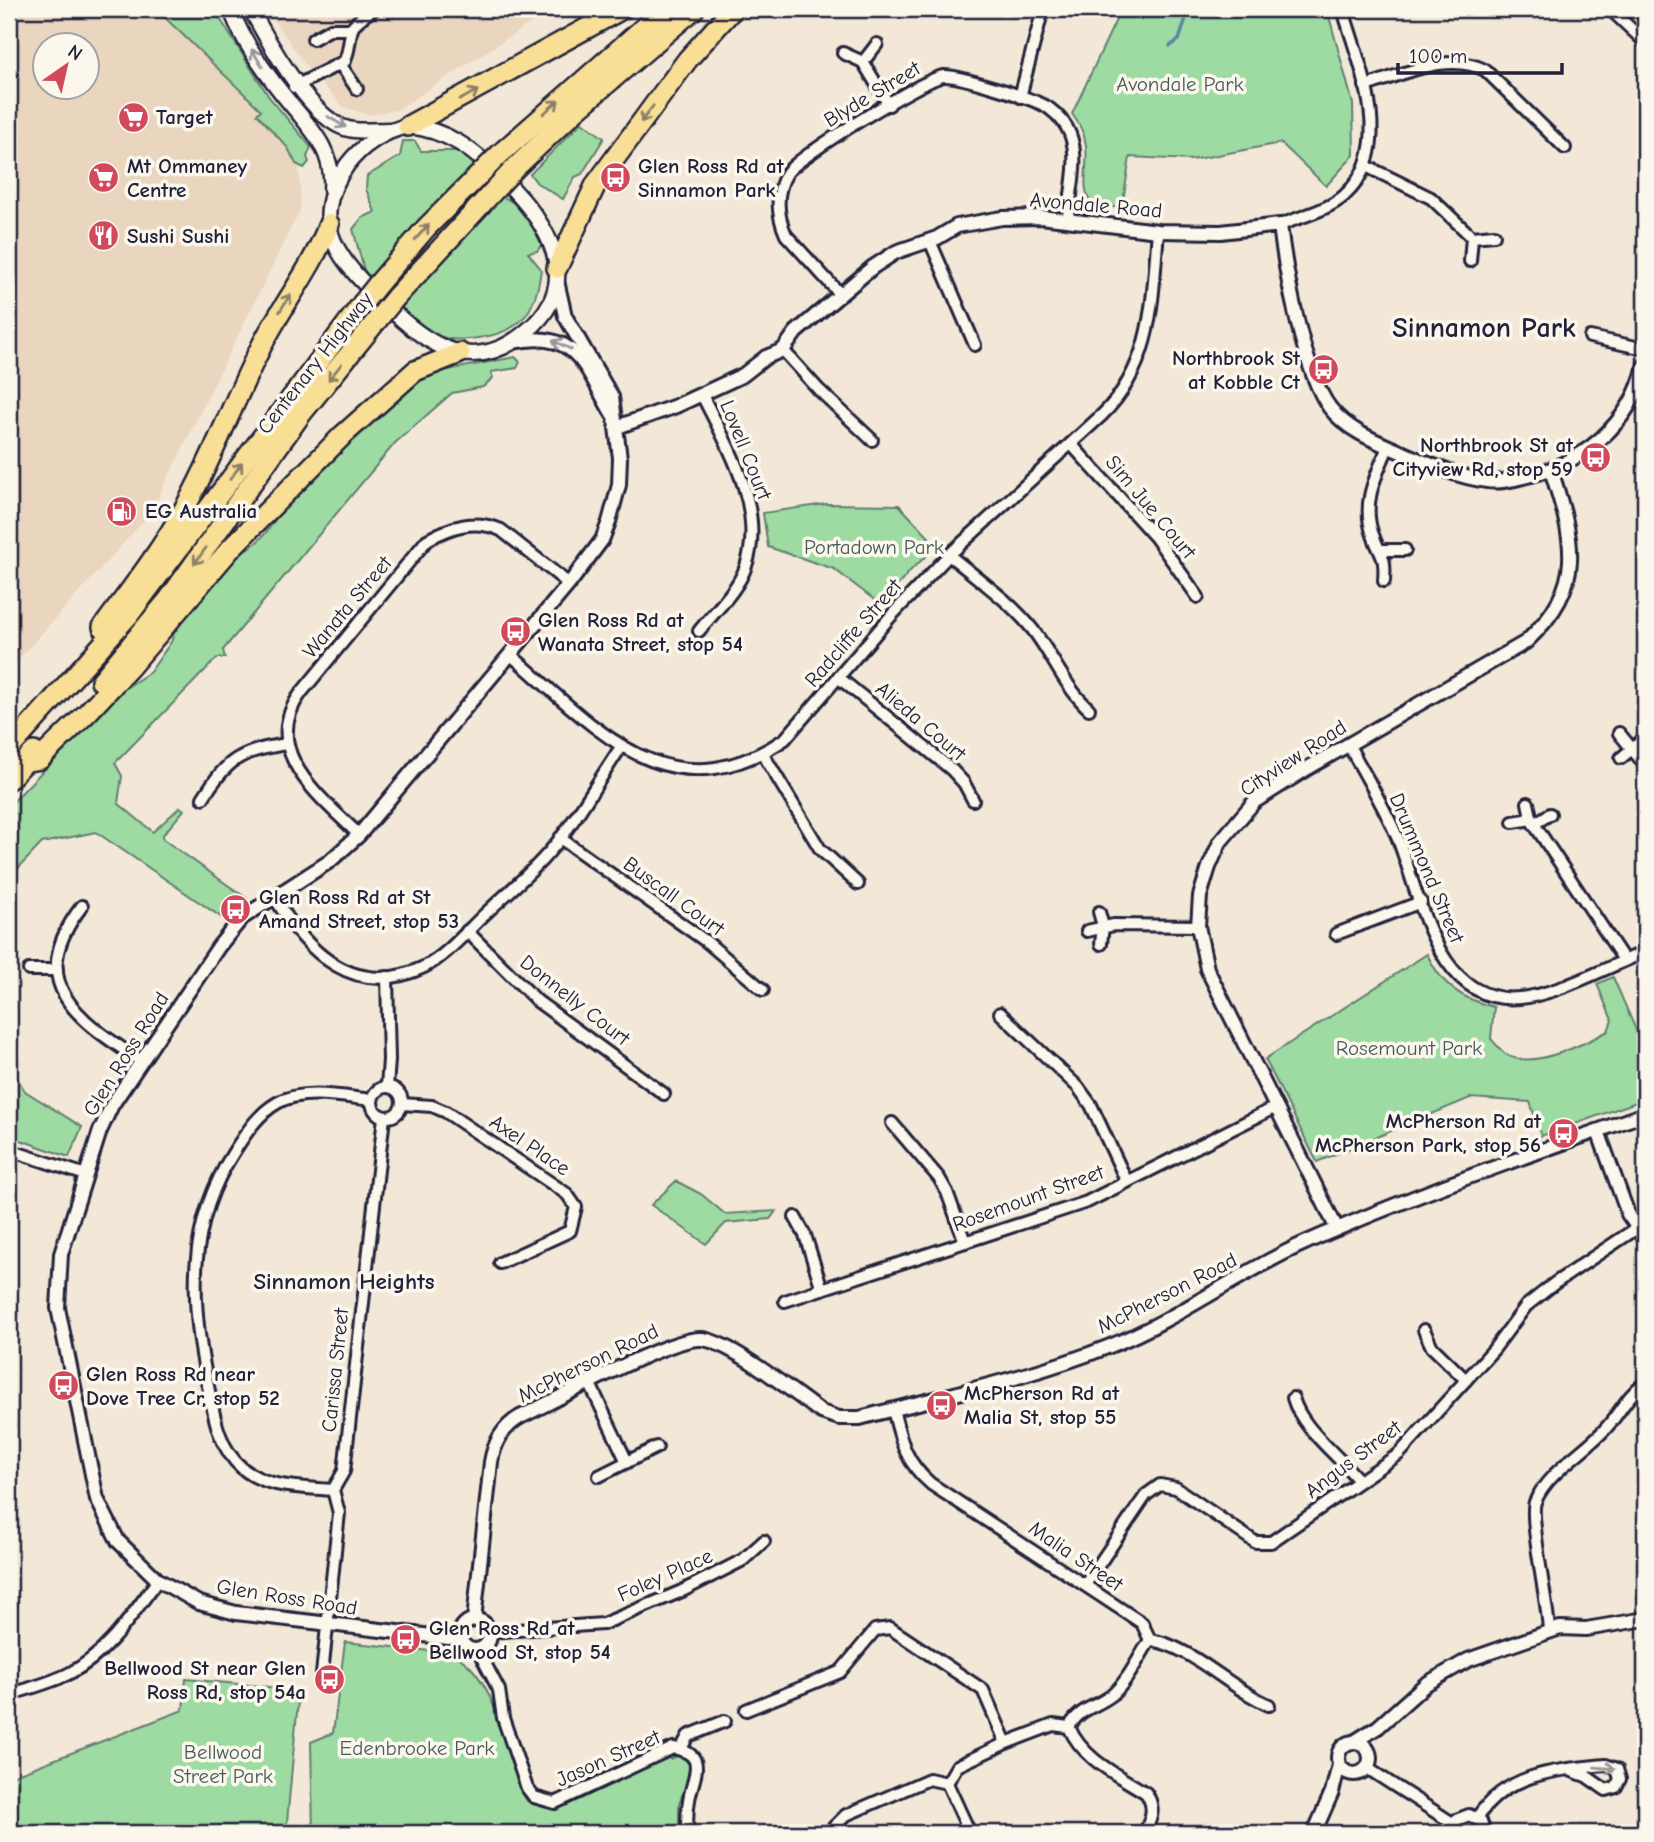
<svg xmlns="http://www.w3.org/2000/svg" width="1654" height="1842" viewBox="0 0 1654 1842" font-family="'Comic Neue',sans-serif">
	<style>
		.built { fill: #ead6bf; fill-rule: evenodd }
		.green { fill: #9edba3; stroke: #607e6f; stroke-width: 2 }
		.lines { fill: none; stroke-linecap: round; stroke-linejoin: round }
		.stream { stroke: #5f83a3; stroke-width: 3.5 }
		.minor-casing { stroke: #22223b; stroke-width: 16 }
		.tertiary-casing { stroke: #22223b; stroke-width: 18 }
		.secondary-casing { stroke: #22223b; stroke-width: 19 }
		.motorway-casing { stroke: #22223b; stroke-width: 24 }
		.minor { stroke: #fbf7ec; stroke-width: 10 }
		.tertiary { stroke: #fbf7ec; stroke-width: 12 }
		.secondary { stroke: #fbf7ec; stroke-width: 14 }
		.motorway { stroke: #f9df96; stroke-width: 19 }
		.motorway-bridge-casing { stroke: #22223b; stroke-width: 24; stroke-linecap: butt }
		.motorway-bridge { stroke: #f9df96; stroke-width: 19 }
		.oneway { stroke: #99979c }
		.oneway2 { stroke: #8e8068 }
		.labels { text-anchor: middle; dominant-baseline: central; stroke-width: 7; stroke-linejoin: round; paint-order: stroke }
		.park-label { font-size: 21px; fill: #475a5a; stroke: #fbf7ec }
		.street-label { font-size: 21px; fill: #22223b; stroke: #fbf7ec }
		.poi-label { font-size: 21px; font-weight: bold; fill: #22223b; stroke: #fbf7ec; text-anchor: start }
		.neighbourhood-label { font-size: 23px; font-weight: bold; fill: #22223b; stroke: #fbf7ec }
		.district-label { font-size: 28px; font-weight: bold; fill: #22223b; stroke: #fbf7ec }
	</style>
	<rect width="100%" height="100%" fill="#f3e8d8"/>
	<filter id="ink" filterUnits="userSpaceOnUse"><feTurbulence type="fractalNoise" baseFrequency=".0143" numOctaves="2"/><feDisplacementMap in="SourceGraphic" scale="14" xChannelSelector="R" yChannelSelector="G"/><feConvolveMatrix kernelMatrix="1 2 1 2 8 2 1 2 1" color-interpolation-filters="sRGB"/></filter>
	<g filter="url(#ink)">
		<g class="built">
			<path d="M9,9H213L298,146L301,208L150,514L9,670ZM46,46H88V88H46Z"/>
			<path d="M269,9H552L397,110L368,115L344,107L312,74L270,15Z"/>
		</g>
		<g class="green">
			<path d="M156,9H214L269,97L311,147L307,157L309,162L304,168L296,164L288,148L257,114L261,110Z"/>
			<path d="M1121,9H1130L1141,19L1151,9H1327L1353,104L1354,155L1326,186L1281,143L1191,160L1130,157L1122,208L1091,204C1075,176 1101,151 1072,114Z"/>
			<path d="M582,122L604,138L582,174L575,177L563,199L537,183L530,174Z"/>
			<path d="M403,141H415L421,151H460L480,163L372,281L364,270L353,229L362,218L375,212L366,189L367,176L400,156Z"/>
			<path d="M501,196C519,203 539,224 542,245L537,251L528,253L541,269C536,312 522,332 478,338C463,340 450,341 435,335C422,330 410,317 400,308Z"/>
			<path d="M515,357L520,362L517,368L491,372L493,378L483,387L452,393L395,443L223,650L225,658H217L115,763L122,776L118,803L153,832L180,807L184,810L162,836L163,839L246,898L221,917L96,832L42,843L9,878V806L115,695L150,672L171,642L179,621L241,551C265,545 277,512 293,495L422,375Z"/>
			<path d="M826,504L899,505L937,546L911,570L881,605L834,569L768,547L763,513Z"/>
			<path d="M1427,954C1441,985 1461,999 1494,1007L1491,1039C1496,1044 1501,1051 1507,1055C1533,1070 1584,1044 1608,1031L1612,1020L1597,984L1613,977L1645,1051V1099L1541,1136L1530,1102L1470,1098L1317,1162L1265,1059Z"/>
			<path d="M9,1065L25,1091L82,1127L69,1157L9,1136Z"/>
			<path d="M676,1181L701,1194L725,1214L776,1211L770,1219L726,1223L706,1244L651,1205Z"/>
			<path d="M345,1642L450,1653C499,1673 505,1757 527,1801L547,1808L668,1756L670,1759L680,1755L688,1759L691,1774L679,1803V1833H313L311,1742L333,1733Z"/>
			<path d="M186,1679L299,1690L286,1833H9V1777L183,1710Z"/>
		</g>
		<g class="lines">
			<path class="stream" d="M1170,46L1179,40L1189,9"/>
			<defs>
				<g id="minor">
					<path d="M1610,9L1645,42"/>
					<path d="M313,39L331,29H350"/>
					<path d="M843,53L863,62L877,44"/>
					<path d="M863,62L889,105"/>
					<path d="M340,64L357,89"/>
					<path d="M1365,86C1403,75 1448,51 1485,70L1565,148"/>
					<path d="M294,87L345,61C356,30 341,30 374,9"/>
					<path d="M1020,97L1043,9"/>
					<path d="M1366,166L1431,198L1472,237"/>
					<path d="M1280,225C1300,217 1328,210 1344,196C1398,147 1359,67 1343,9"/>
					<path d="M930,241L975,345"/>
					<path d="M1470,261L1472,237L1494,235"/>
					<path d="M840,294L786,235C777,215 775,192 787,173C797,157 925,78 944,76C958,75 1039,100 1050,109C1058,115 1066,124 1070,134C1080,159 1070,192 1068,218"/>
					<path d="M1590,337L1645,349"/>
					<path d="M783,350L819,390L872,440"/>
					<path d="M1071,444L1156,538L1198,597"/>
					<path d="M1382,550H1405"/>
					<path d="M949,555C978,579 1010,601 1033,630C1053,656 1064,686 1089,709"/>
					<path d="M1384,581C1386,554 1381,558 1373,535C1361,503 1376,476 1388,447"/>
					<path d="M699,631C715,611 738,590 746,566C766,509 727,445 702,395"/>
					<path d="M511,655C596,728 668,817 785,739L891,616L949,555L1102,415C1154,364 1152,298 1158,231"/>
					<path d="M838,677L951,769L964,783L973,800"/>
					<path d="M1619,733L1645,765"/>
					<path d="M1348,744C1365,775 1384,806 1398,839C1421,897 1436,1006 1520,998C1556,995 1610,966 1645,952"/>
					<path d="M763,754L820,849L858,884"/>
					<path d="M1621,758L1645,738"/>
					<path d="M203,798C228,758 240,752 286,744"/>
					<path d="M1528,803L1532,821L1624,960"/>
					<path d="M1513,822L1532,819"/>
					<path d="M1534,824L1550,814"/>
					<path d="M359,835C321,797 258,751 301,693L427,540C452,526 474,519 501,530L569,584"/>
					<path d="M560,838L707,942L763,990"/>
					<path d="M274,896C306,952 355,1000 424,967C446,956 466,932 484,915C503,897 523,880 542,860C573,827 595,785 621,747"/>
					<path d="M82,906C22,984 79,1020 141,1061"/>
					<path d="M1099,912L1103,926L1101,944"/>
					<path d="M467,931L537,1001L664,1094"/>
					<path d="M1087,931L1114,925L1198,926"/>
					<path d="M1336,934L1421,902"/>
					<path d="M29,970H57"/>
					<path d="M1000,1013L1078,1087L1091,1105L1127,1182"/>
					<circle cx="387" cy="1102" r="15"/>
					<path d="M387,1087L389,1060L387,977"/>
					<path d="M402,1104L432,1106L446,1112L567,1194L576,1207L570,1231L500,1263"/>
					<path d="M892,1123L939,1178L947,1192L965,1242"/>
					<path d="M9,1150L86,1175"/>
					<path d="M795,1217L805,1235L822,1289"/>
					<path d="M785,1301L1087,1202L1274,1108"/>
					<path d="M1424,1330L1432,1347L1466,1380"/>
					<path d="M590,1384L627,1462"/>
					<path d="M1293,1398C1302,1430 1339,1455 1359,1481"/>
					<path d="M893,1409C901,1441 905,1462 931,1484L1142,1623L1150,1640C1190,1645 1230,1689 1269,1705"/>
					<path d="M599,1476L657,1447"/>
					<path d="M333,1490C303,1487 267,1489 242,1468C218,1447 214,1415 208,1386C190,1302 186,1225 235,1150C247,1132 258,1114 277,1103C303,1088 344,1097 372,1100"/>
					<path d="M1085,1585L1146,1495L1160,1485L1176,1488L1255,1542H1271L1399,1454L1494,1349L1526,1306L1555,1283L1637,1228"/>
					<path d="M1549,1630C1548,1605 1529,1517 1535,1502C1548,1471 1585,1452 1606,1428C1620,1413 1627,1395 1645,1383"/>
					<path d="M490,1632L603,1624L682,1591L743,1560L764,1541"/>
					<path d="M478,1650L499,1690L503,1718L527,1788L534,1797L555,1803L673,1748C709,1754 693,1776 689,1800C687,1811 687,1822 687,1833"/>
					<path d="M322,1674L339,1513L333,1490L344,1471L384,1117"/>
					<path d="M9,1695C29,1688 51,1683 70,1673C108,1654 133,1613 158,1580"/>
					<path d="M746,1710L840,1672L875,1630L890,1628L983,1690L1006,1743"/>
					<path d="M1069,1727C1082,1759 1118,1775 1146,1793C1156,1808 1151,1817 1145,1833"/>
					<path d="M681,1749L688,1736L725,1721"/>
					<path d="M1367,1768L1454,1824"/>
					<path d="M947,1783L970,1833"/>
					<path d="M1477,1818C1506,1773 1555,1770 1606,1765L1617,1769L1620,1779L1616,1787L1606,1790L1586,1776L1572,1771"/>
					<path d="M828,1833L846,1815L929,1779L947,1783L957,1766L1006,1743L1053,1725L1069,1727C1081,1707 1095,1708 1112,1695C1128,1681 1138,1658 1150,1640"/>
					<path d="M1452,1833L1456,1820L1469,1815L1481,1821L1485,1833"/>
				</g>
				<g id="tertiary">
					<path d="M513,342C578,328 585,368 613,415"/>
					<path d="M617,427L676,406L743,375L766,357L783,350L796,332L873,267L896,252L937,238L957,226L1002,218L1041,217L1158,231L1221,232L1280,225C1285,269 1304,374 1330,408C1348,431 1375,441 1401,452C1429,464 1456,477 1487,481C1498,483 1512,480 1523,477C1581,465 1632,424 1645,365"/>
					<path d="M1598,1131L1628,1214L1645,1238"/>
					<path d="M1337,1229L1207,969L1198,926L1200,896L1209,867L1220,842L1254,802L1308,768L1526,642C1587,584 1574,542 1551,470"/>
					<circle cx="475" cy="1635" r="15"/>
					<path d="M474,1620L491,1462C494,1444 503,1427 520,1417C555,1401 671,1336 702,1339C731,1342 794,1393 821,1412L839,1418H860C943,1396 1030,1378 1110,1346C1179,1319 1239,1272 1307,1242C1417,1193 1532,1154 1645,1114"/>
					<path d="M460,1635L449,1638L236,1613L199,1603L158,1580L118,1541L97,1499L58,1308L61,1254L100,1131L112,1105L219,946L242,918L330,861L359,835L569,584L602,540L609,522L619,485L620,458L612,397L565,316L557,281"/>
					<circle cx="1354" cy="1758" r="16"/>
					<path d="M1354,1742L1378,1727L1426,1684L1468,1660L1560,1628L1586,1629L1645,1619"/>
					<path d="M1314,1833L1332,1792L1339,1765"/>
				</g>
				<g id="secondary">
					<path d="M231,9C241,39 262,68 281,92C305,123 335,147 331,190"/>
					<path d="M251,9C267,40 308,112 340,126C354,133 373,130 389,130"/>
					<path d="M408,126C449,130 474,151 503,179C546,221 587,281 527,331C472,378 428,345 385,304C341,262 305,225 347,165C362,145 384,131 408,126Z"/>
				</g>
				<g id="motorway">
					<path d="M408,126L622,9"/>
					<path d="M501,153L665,9"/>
					<path d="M515,168L575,111L694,9"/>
					<path d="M557,268L596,184L688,59L733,9"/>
					<path d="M378,284L426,228L483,171"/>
					<path d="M396,297L499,185"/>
					<path d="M103,627C133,587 163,548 187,504C215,453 235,397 262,345C283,304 313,267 329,224"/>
					<path d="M101,681L169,599L301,414L378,319"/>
					<path d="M9,749L128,616L362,304"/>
					<path d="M26,761L40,759L87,713L129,668L232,547L343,435L415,371L460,353"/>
					<path d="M9,779L34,752"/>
				</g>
			</defs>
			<use href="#minor" class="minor-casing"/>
			<use href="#tertiary" class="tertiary-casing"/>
			<use href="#secondary" class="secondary-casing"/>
			<use href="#motorway" class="motorway-casing"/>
			<use href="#minor" class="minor"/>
			<use href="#tertiary" class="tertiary"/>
			<use href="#secondary" class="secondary"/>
			<use href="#motorway" class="motorway"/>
			<defs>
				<g id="motorway-bridge">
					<path d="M483,171L501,153"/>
					<path d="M499,185L515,168"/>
					<path d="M362,304L378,284"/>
					<path d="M378,319L396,297"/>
				</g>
			</defs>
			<use href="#motorway-bridge" class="motorway-bridge-casing"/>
			<use href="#motorway-bridge" class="motorway-bridge"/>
		</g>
		<defs><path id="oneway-shaft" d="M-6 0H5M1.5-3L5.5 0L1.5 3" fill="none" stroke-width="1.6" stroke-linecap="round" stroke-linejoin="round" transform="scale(1.75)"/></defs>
		<g class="oneway">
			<use href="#oneway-shaft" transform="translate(257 58) rotate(-122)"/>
			<use href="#oneway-shaft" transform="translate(337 122) rotate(31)"/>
			<use href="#oneway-shaft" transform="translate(562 345) rotate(-154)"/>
			<use href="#oneway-shaft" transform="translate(1605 1768) rotate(5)"/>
		</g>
		<g class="oneway2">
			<use href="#oneway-shaft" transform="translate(469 95) rotate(-29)"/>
			<use href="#oneway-shaft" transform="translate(551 107) rotate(-42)"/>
			<use href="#oneway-shaft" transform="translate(647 114) rotate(127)"/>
			<use href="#oneway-shaft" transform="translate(422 232) rotate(-48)"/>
			<use href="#oneway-shaft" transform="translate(285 303) rotate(-58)"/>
			<use href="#oneway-shaft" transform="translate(335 372) rotate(129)"/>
			<use href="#oneway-shaft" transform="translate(236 471) rotate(-54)"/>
			<use href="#oneway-shaft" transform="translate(200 556) rotate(126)"/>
		</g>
	</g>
	<defs>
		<symbol id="supermarket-disc" viewBox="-11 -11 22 22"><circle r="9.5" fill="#d1495b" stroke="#fbf7ec"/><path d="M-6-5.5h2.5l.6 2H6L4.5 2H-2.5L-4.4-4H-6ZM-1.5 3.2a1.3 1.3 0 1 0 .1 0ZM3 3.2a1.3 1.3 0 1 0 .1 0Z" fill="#fff"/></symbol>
		<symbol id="bus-disc" viewBox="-11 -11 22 22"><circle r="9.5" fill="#d1495b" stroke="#fbf7ec"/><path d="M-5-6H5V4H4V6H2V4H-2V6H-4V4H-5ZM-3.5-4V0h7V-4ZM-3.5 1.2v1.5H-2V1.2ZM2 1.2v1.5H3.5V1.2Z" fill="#fff"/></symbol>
		<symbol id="restaurant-disc" viewBox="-11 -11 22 22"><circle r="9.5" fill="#d1495b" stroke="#fbf7ec"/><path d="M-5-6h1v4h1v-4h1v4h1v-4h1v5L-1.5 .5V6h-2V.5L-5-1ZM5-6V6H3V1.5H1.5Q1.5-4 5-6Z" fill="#fff"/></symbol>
		<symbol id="fuel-disc" viewBox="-11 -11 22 22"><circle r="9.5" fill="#d1495b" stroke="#fbf7ec"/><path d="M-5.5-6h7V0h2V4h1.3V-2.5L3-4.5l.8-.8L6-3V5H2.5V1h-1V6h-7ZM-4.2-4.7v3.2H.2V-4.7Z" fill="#fff"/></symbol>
	</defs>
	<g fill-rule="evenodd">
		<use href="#supermarket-disc" x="116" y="100" width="35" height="35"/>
		<use href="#supermarket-disc" x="86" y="160" width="35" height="35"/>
		<use href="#bus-disc" x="598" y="160" width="35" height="35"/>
		<use href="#restaurant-disc" x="86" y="218" width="35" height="35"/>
		<use href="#bus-disc" x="1306" y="352" width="35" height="35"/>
		<use href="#bus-disc" x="1578" y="440" width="35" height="35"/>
		<use href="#fuel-disc" x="104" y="494" width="35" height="35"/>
		<use href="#bus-disc" x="498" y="614" width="35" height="35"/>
		<use href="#bus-disc" x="218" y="892" width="35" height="35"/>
		<use href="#bus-disc" x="1546" y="1116" width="35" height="35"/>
		<use href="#bus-disc" x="46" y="1368" width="35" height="35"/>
		<use href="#bus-disc" x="924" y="1388" width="35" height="35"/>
		<use href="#bus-disc" x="388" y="1622" width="35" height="35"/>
		<use href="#bus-disc" x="312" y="1662" width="35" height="35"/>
	</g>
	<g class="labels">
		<g class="park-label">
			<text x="1180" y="84">Avondale Park</text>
			<text x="874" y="547">Portadown Park</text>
			<text x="1409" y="1048">Rosemount Park</text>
			<text x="417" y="1748">Edenbrooke Park</text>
			<text x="223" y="1752">Bellwood<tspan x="223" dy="24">Street Park</tspan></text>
		</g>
		<g class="street-label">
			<text transform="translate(872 94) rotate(-31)">Blyde Street</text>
			<text transform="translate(1096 205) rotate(5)">Avondale Road</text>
			<text transform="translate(315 363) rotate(-52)">Centenary Highway</text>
			<text transform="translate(746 450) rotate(68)">Lovell Court</text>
			<text transform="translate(1151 507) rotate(50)">Sim Jue Court</text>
			<text transform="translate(347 607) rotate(-50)">Wanata Street</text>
			<text transform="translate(853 633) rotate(-49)">Radcliffe Street</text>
			<text transform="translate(921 721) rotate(40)">Alieda Court</text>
			<text transform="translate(1293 758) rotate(-33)">Cityview Road</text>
			<text transform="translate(1427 868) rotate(67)">Drummond Street</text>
			<text transform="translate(674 896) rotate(36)">Buscall Court</text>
			<text transform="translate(575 1000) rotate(38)">Donnelly Court</text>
			<text transform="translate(126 1054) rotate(-58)">Glen Ross Road</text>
			<text transform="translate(530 1145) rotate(34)">Axel Place</text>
			<text transform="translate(1028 1198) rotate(-20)">Rosemount Street</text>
			<text transform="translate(1167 1293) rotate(-27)">McPherson Road</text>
			<text transform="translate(588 1363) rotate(-26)">McPherson Road</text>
			<text transform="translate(335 1370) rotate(-84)">Carissa Street</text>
			<text transform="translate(1353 1459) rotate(-37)">Angus Street</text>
			<text transform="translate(1076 1556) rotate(34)">Malia Street</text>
			<text transform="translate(665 1575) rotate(-24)">Foley Place</text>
			<text transform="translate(287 1597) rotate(9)">Glen Ross Road</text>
			<text transform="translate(608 1758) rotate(-24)">Jason Street</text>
		</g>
		<g class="poi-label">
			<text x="156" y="117">Target</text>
			<text x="127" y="166">Mt Ommaney<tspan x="127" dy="24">Centre</tspan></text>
			<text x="638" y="166">Glen Ross Rd at<tspan x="638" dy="24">Sinnamon Park</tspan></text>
			<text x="127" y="236">Sushi Sushi</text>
			<text x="1300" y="358" text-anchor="end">Northbrook St<tspan x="1300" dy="24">at Kobble Ct</tspan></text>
			<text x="1573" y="445" text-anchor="end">Northbrook St at<tspan x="1573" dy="24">Cityview Rd, stop 59</tspan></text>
			<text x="145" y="511">EG Australia</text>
			<text x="538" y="620">Glen Ross Rd at<tspan x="538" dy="24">Wanata Street, stop 54</tspan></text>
			<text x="259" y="897">Glen Ross Rd at St<tspan x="259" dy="24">Amand Street, stop 53</tspan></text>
			<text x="1541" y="1121" text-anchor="end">McPherson Rd at<tspan x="1541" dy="24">McPherson Park, stop 56</tspan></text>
			<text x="86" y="1374">Glen Ross Rd near<tspan x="86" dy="24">Dove Tree Cr, stop 52</tspan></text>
			<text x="964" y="1393">McPherson Rd at<tspan x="964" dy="24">Malia St, stop 55</tspan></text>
			<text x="429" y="1628">Glen Ross Rd at<tspan x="429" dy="24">Bellwood St, stop 54</tspan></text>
			<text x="306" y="1668" text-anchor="end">Bellwood St near Glen<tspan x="306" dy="24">Ross Rd, stop 54a</tspan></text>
		</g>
		<g class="neighbourhood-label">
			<text x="344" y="1281">Sinnamon Heights</text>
		</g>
		<g class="district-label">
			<text x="1484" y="328">Sinnamon Park</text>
		</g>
	</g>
	<rect width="1654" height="1842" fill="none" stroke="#fbf7ec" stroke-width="35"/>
	<rect x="18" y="18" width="1619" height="1807" fill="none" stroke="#22223b" stroke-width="2.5" filter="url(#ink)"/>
	<g transform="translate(66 66) rotate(34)"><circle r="33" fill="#fbf7ec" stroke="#a4a2a5" stroke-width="2"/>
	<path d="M0-5L12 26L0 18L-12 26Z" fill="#d1495b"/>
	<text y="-10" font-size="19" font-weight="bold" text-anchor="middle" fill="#22223b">N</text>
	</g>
	<path d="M1398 63v10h164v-10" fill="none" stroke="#22223b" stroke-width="3.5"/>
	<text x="1409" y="63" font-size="21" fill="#22223b" stroke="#fbf7ec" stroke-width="5" paint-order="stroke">100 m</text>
</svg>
